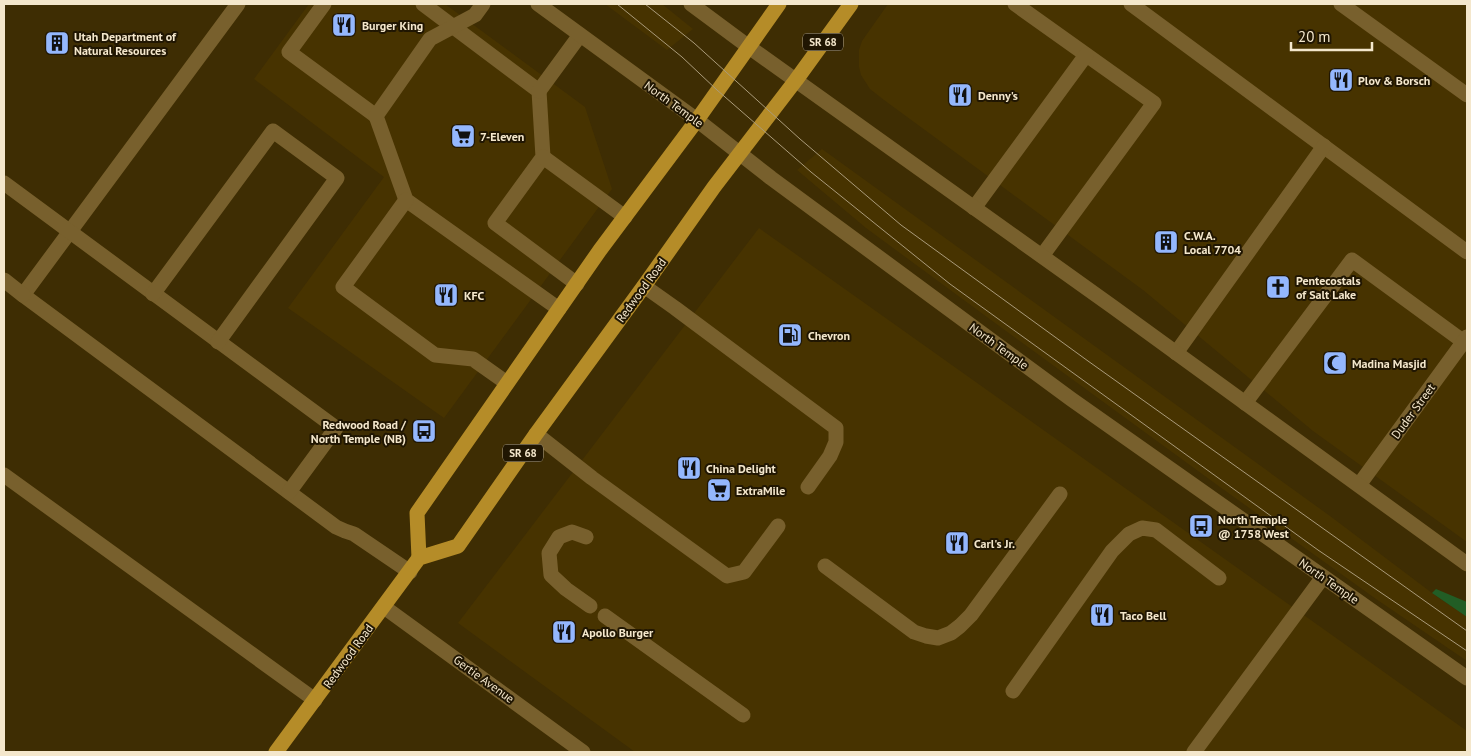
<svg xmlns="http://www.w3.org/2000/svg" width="1471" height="756" viewBox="0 0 1471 756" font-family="'PT Sans',sans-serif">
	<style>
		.built { fill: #473300 }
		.green { fill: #225d25 }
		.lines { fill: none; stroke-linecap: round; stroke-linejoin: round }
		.lane { stroke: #78602d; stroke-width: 15 }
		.street { stroke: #78602d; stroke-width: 15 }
		.secondary { stroke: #78602d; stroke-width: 15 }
		.primary { stroke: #b58c28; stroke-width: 15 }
		.tram { stroke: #aa9b7a; stroke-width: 1 }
		.labels { text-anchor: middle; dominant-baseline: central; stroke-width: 4; stroke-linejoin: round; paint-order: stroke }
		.shield { fill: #201602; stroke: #b4a88f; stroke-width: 1 }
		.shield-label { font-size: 11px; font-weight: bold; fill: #f4e7cc }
		.poi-label { font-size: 12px; font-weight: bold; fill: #f4e7cc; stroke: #201602; text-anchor: start }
		.street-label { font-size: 12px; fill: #f4e7cc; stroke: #201602 }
	</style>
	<rect width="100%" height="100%" fill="#3e2d03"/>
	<g class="built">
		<path d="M309,4H445L585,107L612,189L444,418L288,308L384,177L254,79Z"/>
		<path d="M605,4H662L693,29L667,50Z"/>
		<path d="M888,4H1467V542L1313,431L1143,290L884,100L870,89L861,75L859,67V50L862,41Z"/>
		<path d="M822,149L1330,516L1436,596L1467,617V661L1376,599L1220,487L991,320L866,228L797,170Z"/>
		<path d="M759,228L1467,731V752H635L458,623Z"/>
	</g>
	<path class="green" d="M1436,589L1467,602V617L1432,593Z"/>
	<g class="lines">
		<g class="lane">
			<path d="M238,4L23,295L336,527L345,531L354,534L410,572"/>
			<path d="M324,4L289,52L376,116"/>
			<path d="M423,4L539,91L543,157L495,223L577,284"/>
			<path d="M483,4L475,15L430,39L376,116L406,200L559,309"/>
			<path d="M1015,4L1154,103L1042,256"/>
			<path d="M1131,4L1467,252"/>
			<path d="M1341,4L1467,95"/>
			<path d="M539,91L580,35"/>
			<path d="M543,157L625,217"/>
			<path d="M4,183L336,428L289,492"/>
			<path d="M406,200L343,287L435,355L473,359L507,383"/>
			<path d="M974,208L1086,55"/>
			<path d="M4,280L23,295"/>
			<path d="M644,286L675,308L836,428V442L830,456L808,487"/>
			<path d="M153,294L273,131L337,178L218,342"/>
			<path d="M1176,353L1324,146"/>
			<path d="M1245,403L1352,260L1464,342"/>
			<path d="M536,434L592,478L727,576L744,572L778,526"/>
			<path d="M4,475L315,700"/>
			<path d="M586,537L572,532L559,537L549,553L551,575L566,589L590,606"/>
			<path d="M825,566L914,632L926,636L938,638L951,633L960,626L971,615L1060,494"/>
			<path d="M605,616L743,715"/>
			<path d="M1013,691L1112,551L1129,534L1142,528L1156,530L1219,578"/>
			<path d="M1194,752L1323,577"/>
		</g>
		<g class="street">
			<path d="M1359,485L1467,337"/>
			<path d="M384,607L583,752"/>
		</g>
		<g class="secondary">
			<path d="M538,4L697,120L771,178L1071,399L1467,678"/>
			<path d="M691,4L749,47L1113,307L1467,564"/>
		</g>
		<g class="primary">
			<path d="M419,558L417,513L600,250L697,120L779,4"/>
			<path d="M276,752L419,558L458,546L536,434L644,286L714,187L796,80L851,4"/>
		</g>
		<g class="tram">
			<path d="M617,4L682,57L717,90L811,172L950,284L1318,550L1467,651"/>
			<path d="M645,4L694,43L800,139L901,225L1088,361L1467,631"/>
		</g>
	</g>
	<defs>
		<symbol id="restaurant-square" viewBox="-11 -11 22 22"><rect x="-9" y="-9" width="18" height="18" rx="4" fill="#94b7fd" stroke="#201602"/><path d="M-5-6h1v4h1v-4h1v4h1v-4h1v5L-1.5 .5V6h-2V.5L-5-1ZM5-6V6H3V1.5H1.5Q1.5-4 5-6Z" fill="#111"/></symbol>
		<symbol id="building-square" viewBox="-11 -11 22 22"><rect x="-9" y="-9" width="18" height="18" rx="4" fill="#94b7fd" stroke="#201602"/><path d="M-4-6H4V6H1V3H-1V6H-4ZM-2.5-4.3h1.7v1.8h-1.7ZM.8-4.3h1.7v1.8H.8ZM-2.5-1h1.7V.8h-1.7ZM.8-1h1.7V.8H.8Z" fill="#111"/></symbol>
		<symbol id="supermarket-square" viewBox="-11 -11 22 22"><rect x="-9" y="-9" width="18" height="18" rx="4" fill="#94b7fd" stroke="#201602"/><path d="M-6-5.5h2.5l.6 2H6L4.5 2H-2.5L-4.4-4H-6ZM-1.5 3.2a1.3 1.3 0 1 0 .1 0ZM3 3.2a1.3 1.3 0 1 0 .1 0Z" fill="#111"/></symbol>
		<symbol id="church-square" viewBox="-11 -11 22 22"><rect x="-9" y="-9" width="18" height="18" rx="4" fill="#94b7fd" stroke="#201602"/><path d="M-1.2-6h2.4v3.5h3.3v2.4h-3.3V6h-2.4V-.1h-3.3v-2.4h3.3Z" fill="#111"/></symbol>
		<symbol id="fuel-square" viewBox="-11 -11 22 22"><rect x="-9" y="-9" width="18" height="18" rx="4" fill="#94b7fd" stroke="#201602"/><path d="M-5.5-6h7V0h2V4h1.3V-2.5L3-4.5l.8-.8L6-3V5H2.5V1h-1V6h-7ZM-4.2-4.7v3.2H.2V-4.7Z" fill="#111"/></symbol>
		<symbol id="mosque-square" viewBox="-11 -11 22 22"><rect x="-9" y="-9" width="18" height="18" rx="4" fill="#94b7fd" stroke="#201602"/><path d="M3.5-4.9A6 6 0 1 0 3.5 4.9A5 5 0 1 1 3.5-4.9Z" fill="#111"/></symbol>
		<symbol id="bus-square" viewBox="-11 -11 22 22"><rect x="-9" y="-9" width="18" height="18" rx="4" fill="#94b7fd" stroke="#201602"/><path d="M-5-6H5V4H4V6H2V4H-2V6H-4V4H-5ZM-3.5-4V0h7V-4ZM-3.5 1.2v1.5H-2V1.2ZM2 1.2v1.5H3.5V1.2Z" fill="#111"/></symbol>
	</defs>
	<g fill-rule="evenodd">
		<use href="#restaurant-square" x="330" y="11" width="28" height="28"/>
		<use href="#building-square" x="43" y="29" width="28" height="28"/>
		<use href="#restaurant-square" x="1327" y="66" width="28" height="28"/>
		<use href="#restaurant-square" x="946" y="81" width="28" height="28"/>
		<use href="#supermarket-square" x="449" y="122" width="28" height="28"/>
		<use href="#building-square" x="1152" y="228" width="28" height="28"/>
		<use href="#church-square" x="1264" y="273" width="28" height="28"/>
		<use href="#restaurant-square" x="432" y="281" width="28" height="28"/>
		<use href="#fuel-square" x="776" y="321" width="28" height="28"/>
		<use href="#mosque-square" x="1321" y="349" width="28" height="28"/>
		<use href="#bus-square" x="410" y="417" width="28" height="28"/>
		<use href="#restaurant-square" x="675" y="454" width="28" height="28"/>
		<use href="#supermarket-square" x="705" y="476" width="28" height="28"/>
		<use href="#bus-square" x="1187" y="512" width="28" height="28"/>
		<use href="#restaurant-square" x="943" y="529" width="28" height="28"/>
		<use href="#restaurant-square" x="1088" y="601" width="28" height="28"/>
		<use href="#restaurant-square" x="550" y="618" width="28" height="28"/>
	</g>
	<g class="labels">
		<g class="shield">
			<rect x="803" y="33.5" width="40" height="17" rx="4"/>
			<rect x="503" y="444.5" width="40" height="17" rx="4"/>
		</g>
		<g class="shield-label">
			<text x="823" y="42">SR 68</text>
			<text x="523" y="453">SR 68</text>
		</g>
		<g class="poi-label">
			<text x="362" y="25">Burger King</text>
			<text x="74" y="36">Utah Department of<tspan x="74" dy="14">Natural Resources</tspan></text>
			<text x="1358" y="80">Plov &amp; Borsch</text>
			<text x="978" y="95">Denny's</text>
			<text x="480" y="136">7-Eleven</text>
			<text x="1184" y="235">C.W.A.<tspan x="1184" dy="14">Local 7704</tspan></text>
			<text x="1296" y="280">Pentecostals<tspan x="1296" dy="14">of Salt Lake</tspan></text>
			<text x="464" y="295">KFC</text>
			<text x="808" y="335">Chevron</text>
			<text x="1352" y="363">Madina Masjid</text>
			<text x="406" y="424" text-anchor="end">Redwood Road /<tspan x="406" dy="14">North Temple (NB)</tspan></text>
			<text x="706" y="468">China Delight</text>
			<text x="736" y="490">ExtraMile</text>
			<text x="1218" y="519">North Temple<tspan x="1218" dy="14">@ 1758 West</tspan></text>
			<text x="974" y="543">Carl's Jr.</text>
			<text x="1120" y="615">Taco Bell</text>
			<text x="582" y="632">Apollo Burger</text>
		</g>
		<g class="street-label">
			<text transform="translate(674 104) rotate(36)">North Temple</text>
			<text transform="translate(641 290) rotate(-54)">Redwood Road</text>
			<text transform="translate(999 346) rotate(36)">North Temple</text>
			<text transform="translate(1413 411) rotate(-54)">Duder Street</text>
			<text transform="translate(1329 581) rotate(35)">North Temple</text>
			<text transform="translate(348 656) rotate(-54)">Redwood Road</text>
			<text transform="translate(484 679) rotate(36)">Gertie Avenue</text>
		</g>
	</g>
	<rect width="1471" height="756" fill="none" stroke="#f4e7cc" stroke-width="10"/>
	<path d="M1291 42v8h81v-8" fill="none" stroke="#f4e7cc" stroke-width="2.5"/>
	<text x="1298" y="42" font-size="15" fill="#f4e7cc" stroke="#201602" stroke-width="4" paint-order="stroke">20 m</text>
</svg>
